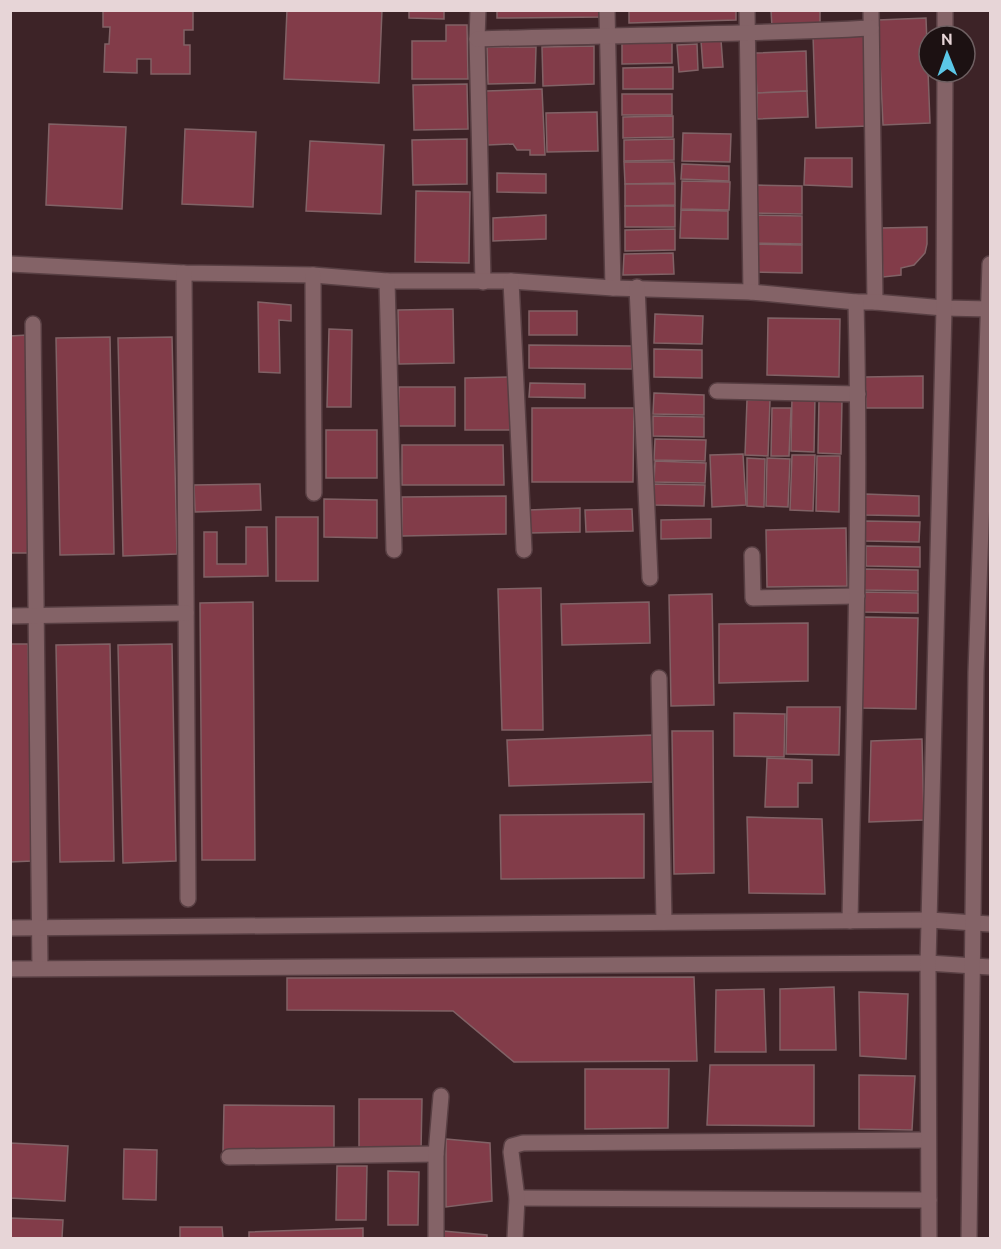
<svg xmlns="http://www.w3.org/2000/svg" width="1001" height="1249" viewBox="0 0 1001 1249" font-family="Ubuntu,sans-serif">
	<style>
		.building { fill: #823c49; stroke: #816266; stroke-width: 1.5 }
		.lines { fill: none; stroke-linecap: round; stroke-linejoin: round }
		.minor-casing { stroke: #583f43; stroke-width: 18 }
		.minor { stroke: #846367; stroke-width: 15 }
	</style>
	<rect width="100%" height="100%" fill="#3d2327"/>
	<g class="building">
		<path d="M103,10H193V30H184V45H190V74H151V59H137V73L104,72L105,44H109L110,27H103Z"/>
		<path d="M287,10H382L379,83L284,79Z"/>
		<path d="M409,10H444V19L409,18Z"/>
		<path d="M497,10H604V17L497,18Z"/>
		<path d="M629,10H736V20L629,23Z"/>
		<path d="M771,10H820V26L772,27Z"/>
		<path d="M926,18L930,123L883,125L878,20Z"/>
		<path d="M446,25H467L468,79H412V41H446Z"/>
		<path d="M865,33L868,126L816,128L813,35Z"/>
		<path d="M721,40L723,67L703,68L701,41Z"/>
		<path d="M672,42V63L622,64V43Z"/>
		<path d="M697,44L698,70L679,72L677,45Z"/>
		<path d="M594,46V84L543,86L542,47Z"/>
		<path d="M487,47H536L535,83L488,84Z"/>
		<path d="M806,51L807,91L757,93L755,53Z"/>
		<path d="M673,67V89H623V68Z"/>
		<path d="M467,84L468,129L414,130L413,85Z"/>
		<path d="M542,89L545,155H530V150H517L513,144L488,145L486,91Z"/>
		<path d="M807,91L808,117L757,119V93Z"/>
		<rect x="622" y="94" width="50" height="21"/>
		<path d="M597,112L598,151L547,152L546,113Z"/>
		<path d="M673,116V137L623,138V117Z"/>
		<path d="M49,124L126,127L122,209L46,205Z"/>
		<path d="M185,129L256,132L253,207L182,204Z"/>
		<path d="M683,133L731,134L730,162L682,161Z"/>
		<path d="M467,139V184L413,185L412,140Z"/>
		<path d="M674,139V160L624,161V140Z"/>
		<path d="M310,141L384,145L381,214L306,211Z"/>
		<path d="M805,158H852V187L804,185Z"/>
		<path d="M624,162H674L675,183L625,184Z"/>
		<path d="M682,164L729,166V181L681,179Z"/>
		<path d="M497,173L546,174V193L497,192Z"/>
		<path d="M682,181L730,182L729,210L681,209Z"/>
		<path d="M625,184H675V205L625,206Z"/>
		<path d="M755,185L802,186V214L754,213Z"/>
		<path d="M416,191L470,192L469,263L415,262Z"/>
		<rect x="625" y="206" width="50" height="21"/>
		<path d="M681,210L728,211V239L680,238Z"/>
		<path d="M546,215V239L493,241V218Z"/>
		<path d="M755,215L802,216V244L754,243Z"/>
		<path d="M927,227V244L925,253L914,265L901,268V275L883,277L881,228Z"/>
		<path d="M675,229V250L625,251V230Z"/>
		<path d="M755,244L802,245V273L754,272Z"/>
		<path d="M673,253L674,274L623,275L624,254Z"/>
		<path d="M258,302L291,305V321L279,320L280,373L259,372Z"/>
		<path d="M453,309L454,363L399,364L398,310Z"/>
		<rect x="529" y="311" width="48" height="24"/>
		<path d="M655,314L703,316L702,344L654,343Z"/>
		<path d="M768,318L840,319L839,377L767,375Z"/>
		<path d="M329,329L352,330L351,407H327Z"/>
		<path d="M27,335L31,553H10V336Z"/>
		<path d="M110,337L114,554L60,555L56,338Z"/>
		<path d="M172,337L177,554L123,556L118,338Z"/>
		<path d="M529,345L632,346V369L529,368Z"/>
		<path d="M654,349L702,350V378L654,377Z"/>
		<path d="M923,376V408H866L865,377Z"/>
		<path d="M514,377V430H465V378Z"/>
		<path d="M530,383L585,384V398L529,397Z"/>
		<path d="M399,387H455V426H398Z"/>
		<path d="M654,393L704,395V415L653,414Z"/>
		<path d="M792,396H815L814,452L791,451Z"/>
		<path d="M819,398L842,399L841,454L818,453Z"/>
		<path d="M747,400H770L768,456L745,455Z"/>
		<path d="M532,408H634L633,482H532Z"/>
		<path d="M772,408H791L789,456H771Z"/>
		<path d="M653,416L704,417V437L653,436Z"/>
		<rect x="326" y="430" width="51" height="48"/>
		<path d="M655,439L706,440L705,461L654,460Z"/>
		<path d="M402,445H503L504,485H402Z"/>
		<path d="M743,454L746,505L712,507L710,455Z"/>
		<path d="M792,455H815L813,511L790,510Z"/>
		<path d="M817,456H840L839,512L816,511Z"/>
		<path d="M747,458L765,459L764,507L747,506Z"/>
		<path d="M767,458L790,459L788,507L766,506Z"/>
		<path d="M655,461L706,463L705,483L654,482Z"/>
		<path d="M260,484L261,510L195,512L194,485Z"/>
		<path d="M654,484L705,485L704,506L654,505Z"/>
		<path d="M865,494L919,496V516L865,515Z"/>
		<path d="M506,496V534L402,536V497Z"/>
		<path d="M324,499L377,500V538L324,537Z"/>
		<path d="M580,508V532L529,533V510Z"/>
		<path d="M632,509L633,531L586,532L585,510Z"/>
		<rect x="276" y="517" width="42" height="64"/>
		<path d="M711,519V538L661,539V520Z"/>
		<path d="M865,521L920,522L919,542L865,541Z"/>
		<path d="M246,527H267L268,576L204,577V532H217V564H246Z"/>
		<path d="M846,528L847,586L767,587L766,530Z"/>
		<path d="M866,546L920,547V567L866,566Z"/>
		<path d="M864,569L918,570V591L864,590Z"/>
		<path d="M541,588L543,730H502L498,589Z"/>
		<path d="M865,592L918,593V613L864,612Z"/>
		<path d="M712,594L714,705L671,706L669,595Z"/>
		<path d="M253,602L255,860H202L200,603Z"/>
		<path d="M649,602L650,643L562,645L561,604Z"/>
		<path d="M863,617L918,618L916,709L862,708Z"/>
		<path d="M808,623V681L719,683V624Z"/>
		<path d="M10,644H28L32,861L10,862Z"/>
		<path d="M110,644L114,861L60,862L56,645Z"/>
		<path d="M172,644L176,861L123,863L118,645Z"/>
		<path d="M787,707H840L839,755L786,754Z"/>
		<path d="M734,713L785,714L784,757L734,756Z"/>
		<path d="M672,731H713L714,873L674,874Z"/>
		<path d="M653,735L654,782L509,786L507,740Z"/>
		<path d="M922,739L924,820L869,822L871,741Z"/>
		<path d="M767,758L812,760V783H798V807H765Z"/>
		<path d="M644,814V878L501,879L500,815Z"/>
		<path d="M747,817L822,819L825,894L749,893Z"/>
		<path d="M694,977L697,1061L514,1062L453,1011L287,1010V978Z"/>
		<path d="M834,987L836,1050H780V989Z"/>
		<path d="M764,989L766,1052H715L716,990Z"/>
		<path d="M859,992L908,994L906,1059L860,1056Z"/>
		<path d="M710,1065H814V1126L707,1125Z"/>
		<path d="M585,1069H669L668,1128L585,1129Z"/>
		<path d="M859,1075L915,1076L912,1130L859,1129Z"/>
		<path d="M359,1099H422L421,1152H359Z"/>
		<path d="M224,1105L334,1106V1153L223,1152Z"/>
		<path d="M446,1139L490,1143L492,1201L446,1207Z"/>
		<path d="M10,1143L68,1146L65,1201L10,1198Z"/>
		<path d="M124,1149L157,1150L156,1200L123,1199Z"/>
		<path d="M337,1166H367L366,1220H336Z"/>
		<path d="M388,1171L419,1172L418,1225H388Z"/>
		<path d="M10,1218L63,1220L62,1238H10Z"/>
		<path d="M180,1227H222L223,1238H180Z"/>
		<path d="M363,1228V1238H249V1232Z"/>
		<path d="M443,1231L487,1235V1238H443Z"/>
	</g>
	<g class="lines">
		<defs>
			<g id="minor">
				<path d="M478,10L477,39L483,282"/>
				<path d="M607,10L613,288"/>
				<path d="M747,10L751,292"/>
				<path d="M871,10L875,302"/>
				<path d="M945,36V10"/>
				<path d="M477,39C608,35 740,35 871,28"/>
				<path d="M10,264L184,273L313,275L387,281H511L613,288L751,292L856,302H875L944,308L990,309"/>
				<path d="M184,273L188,899"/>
				<path d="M313,275L314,493"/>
				<path d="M387,281L394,550"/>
				<path d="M511,281L524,550"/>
				<path d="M637,287L650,578"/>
				<path d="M33,324L40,968"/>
				<path d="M717,391L858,394"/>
				<path d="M752,555L753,598L857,596"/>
				<path d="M10,616L186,613"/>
				<path d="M659,678L664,922"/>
				<path d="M850,921C854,715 861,509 856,302"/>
				<path d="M10,928L930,920L990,924"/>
				<path d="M10,969L928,963L990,967"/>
				<path d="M229,1157L436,1154"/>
				<path d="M517,1198L929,1200"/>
				<path d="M436,1238V1154L441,1096"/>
				<path d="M515,1238L517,1198L511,1152L512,1146L523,1143L927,1140"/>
				<path d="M929,1238L928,963L944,308L945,72"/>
				<path d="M969,1238L976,672L990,264"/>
			</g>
		</defs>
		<use href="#minor" class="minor-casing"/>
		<use href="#minor" class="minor"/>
	</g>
	<rect width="1001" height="1249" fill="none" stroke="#e7d5d7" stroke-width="24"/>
	<g transform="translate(947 54) rotate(359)"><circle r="28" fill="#1c1112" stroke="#6d5f61" stroke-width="1.5"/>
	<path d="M0-4.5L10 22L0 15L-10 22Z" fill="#5bc7e7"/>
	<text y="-9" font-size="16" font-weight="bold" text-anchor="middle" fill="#e7d5d7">N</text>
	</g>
</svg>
